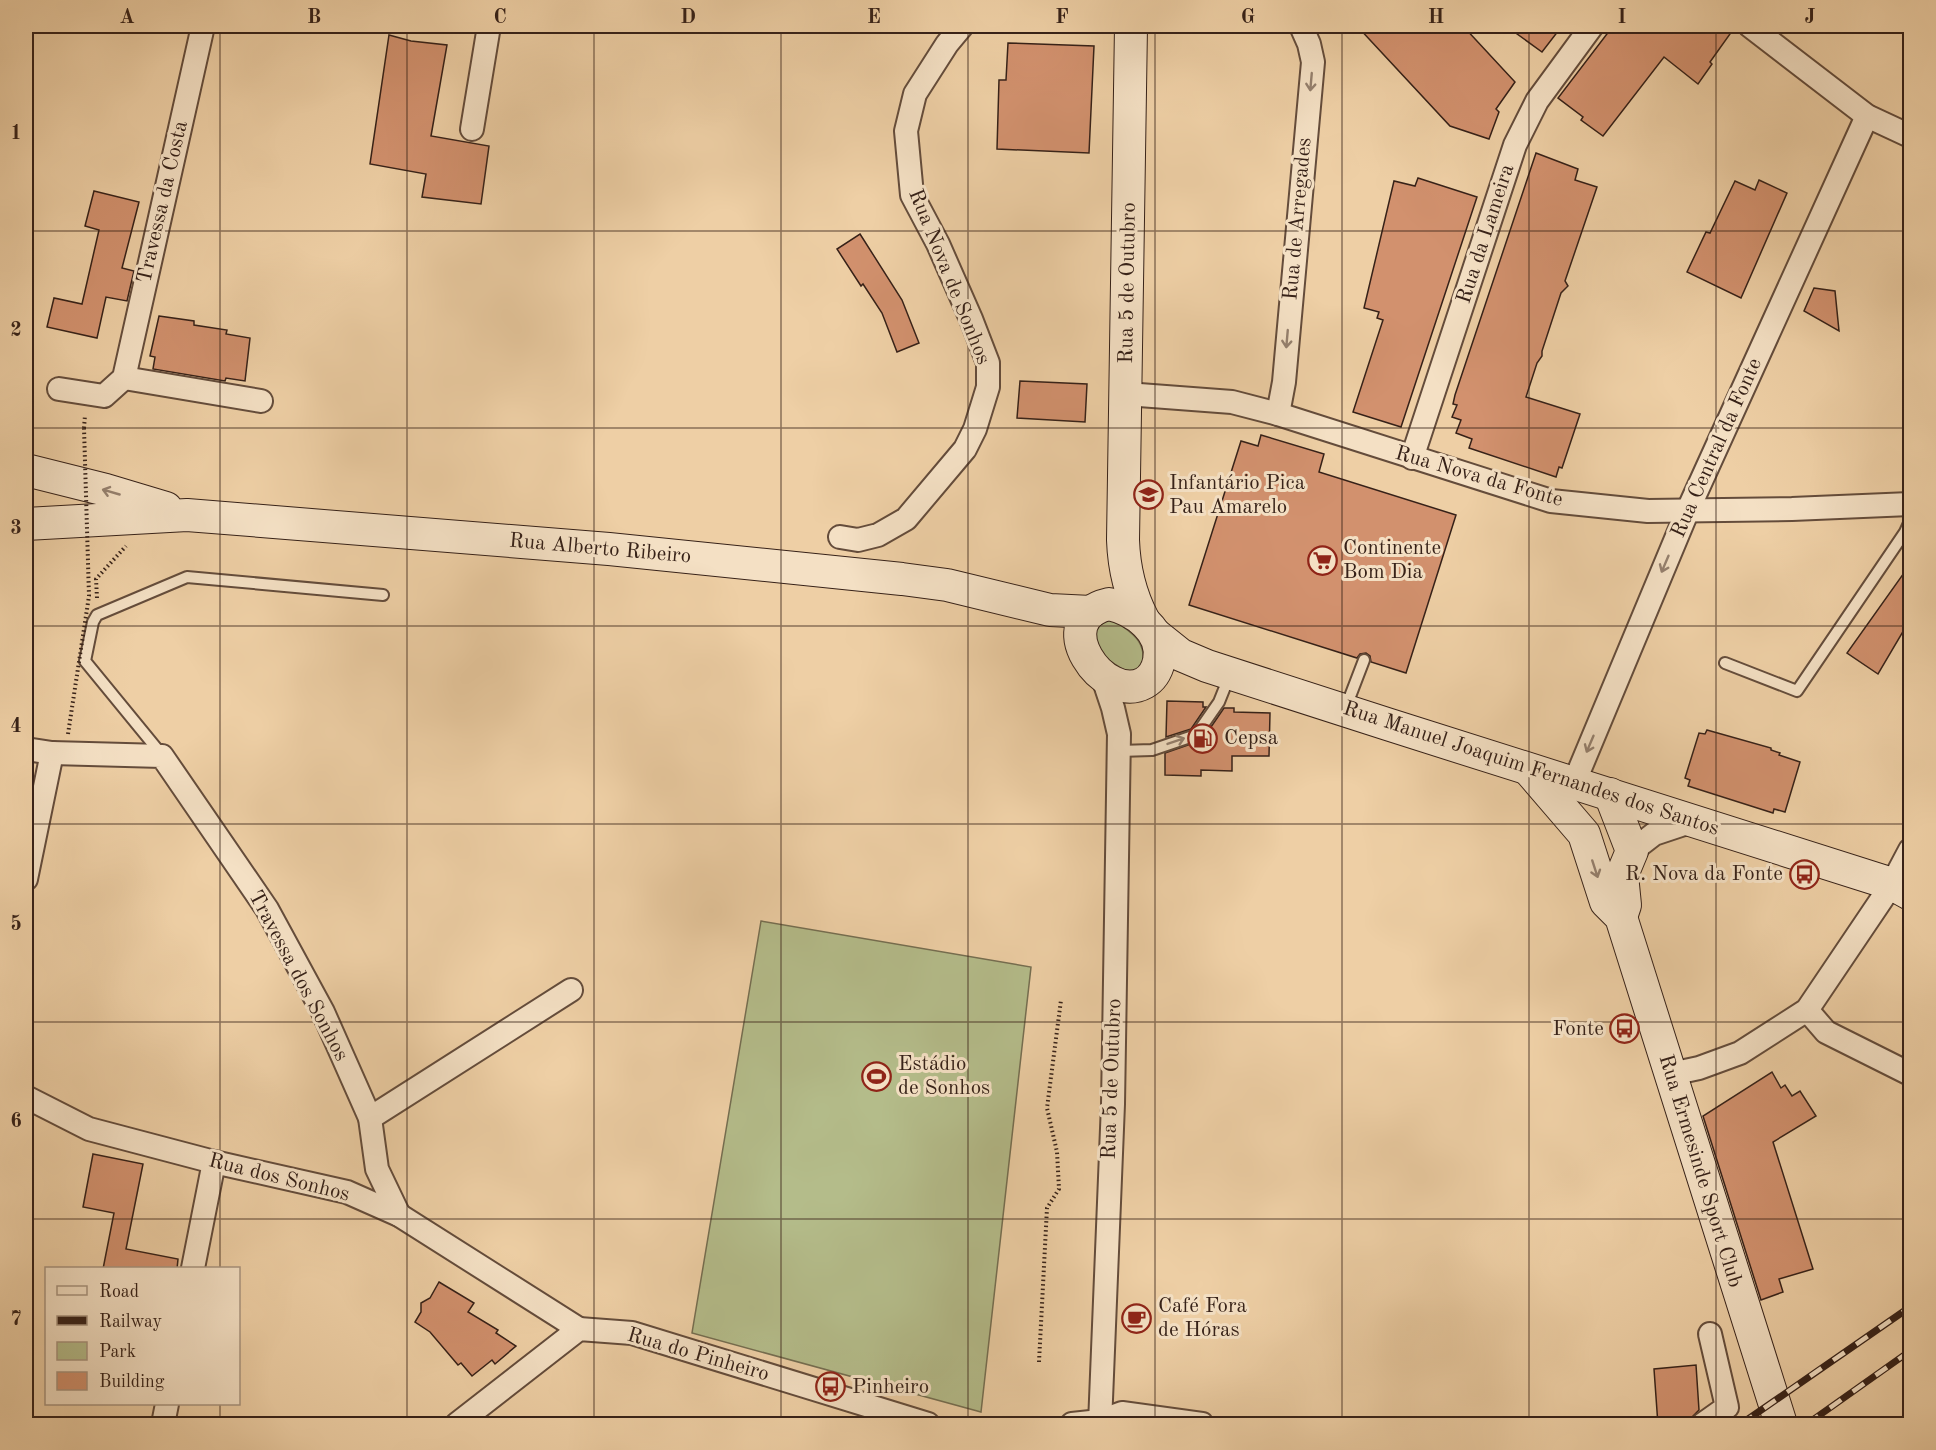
<svg xmlns="http://www.w3.org/2000/svg" width="1936" height="1450" viewBox="0 0 1936 1450" font-family="'Old Standard TT',serif">
	<style>
		.green { fill: #b4bc8a; stroke: #756e51; stroke-width: 1.5 }
		.building { fill: #d2916e; stroke: #362118; stroke-width: 1.5 }
		.lines { fill: none; stroke-linecap: round; stroke-linejoin: round }
		.lane-casing { stroke: #644c3b; stroke-width: 14 }
		.street-casing { stroke: #644c3b; stroke-width: 26 }
		.secondary-casing { stroke: #362118; stroke-width: 34 }
		.path { stroke: #362118; stroke-width: 4; stroke-dasharray: 1.5 3; stroke-linecap: butt }
		.lane { stroke: #f4e0c4; stroke-width: 10 }
		.street { stroke: #f4e0c4; stroke-width: 22 }
		.secondary { stroke: #f4e0c4; stroke-width: 32 }
		.rail-casing { stroke: #362118; stroke-width: 7 }
		.rail { stroke: #f4e0c4; stroke-width: 4.5; stroke-dasharray: 14; stroke-linecap: butt }
		.path-bridge { stroke: #362118; stroke-width: 4; stroke-dasharray: 1.5 3; stroke-linecap: butt }
		.oneway { stroke: #95806e }
		.grid { fill: none; stroke: #362118; stroke-width: 1.5; stroke-opacity: 0.55 }
		.labels { text-anchor: middle; dominant-baseline: central; stroke-width: 6; stroke-linejoin: round; paint-order: stroke }
		.street-label { font-size: 21px; fill: #362118; stroke: #f4e0c4 }
		.poi-label { font-size: 21px; fill: #362118; stroke: #f4e0c4; text-anchor: start }
		.neatline { fill: none; stroke: #362118; stroke-width: 2 }
		.grid-label { font-size: 20px; text-anchor: middle; font-weight: bold; fill: #362118 }
	</style>
	<rect width="100%" height="100%" fill="#eecfa5"/>
	<filter id="stains"><feTurbulence type="fractalNoise" baseFrequency=".00333" numOctaves="4"/><feColorMatrix values="0 0 0 0 .2 0 0 0 0 .09 0 0 0 0 .02 0 0 0 .5 -.17"/></filter>
	<radialGradient id="worn" r=".72"><stop offset=".6" stop-color="#630" stop-opacity="0"/><stop offset="1" stop-color="#630" stop-opacity=".3"/></radialGradient>
	<g class="green">
		<path d="M1110,618C1129,630 1150,642 1141,668L1130,673C1109,662 1093,653 1096,626Z"/>
		<path d="M761,921L1031,967L981,1412L692,1333Z"/>
	</g>
	<g class="building">
		<path d="M1357,26H1463L1515,82L1496,109L1499,112L1489,139L1450,126Z"/>
		<path d="M1506,26H1562L1542,52Z"/>
		<path d="M1613,26H1719L1730,34L1710,62L1712,64L1698,84L1664,57L1603,136L1581,120L1583,117L1558,98Z"/>
		<path d="M389,35L411,41L447,45L431,136L489,146L481,204L422,197L426,174L370,164Z"/>
		<path d="M1008,43L1094,46L1089,153L997,149L999,80H1006Z"/>
		<path d="M1536,153L1578,169L1575,180L1597,187L1565,281L1568,286L1561,293L1542,351V356L1537,363L1526,397L1580,414L1562,468L1559,467L1556,477L1469,448L1472,439L1456,433L1461,420L1452,417L1457,405L1453,404L1455,395Z"/>
		<path d="M1418,178L1477,197L1401,427L1353,412L1383,320L1377,318L1379,312L1364,308L1394,181L1415,186Z"/>
		<path d="M1759,180L1787,193L1741,298L1687,272L1706,232L1710,233L1735,181L1755,190Z"/>
		<path d="M94,191L139,202L122,268L134,271L127,301L106,297L97,338L47,327L54,298L82,304L99,230L85,226Z"/>
		<path d="M860,234L902,300L919,343L897,352L882,313L863,284L861,286L837,249Z"/>
		<path d="M1814,288L1835,291L1839,331L1804,311Z"/>
		<path d="M159,316L194,321V325L227,330L226,334L250,338L245,381L226,378L225,381L153,369L155,357L150,356Z"/>
		<path d="M1020,381L1087,384L1085,422L1017,418Z"/>
		<path d="M1261,435L1324,454L1319,472L1456,515L1406,673L1371,662L1370,656L1366,653L1360,654L1357,658L1189,605L1241,441L1258,446Z"/>
		<path d="M1911,563V618L1878,674L1847,653Z"/>
		<path d="M1167,701L1203,702V707H1206L1191,729L1166,737Z"/>
		<path d="M1224,708H1234V712L1270,713L1269,756H1232V771L1201,770V776L1165,775V753L1202,740Z"/>
		<path d="M1707,730L1771,748V750L1780,753L1779,755L1800,762L1785,812L1774,809L1773,813L1688,786L1690,780L1685,778L1699,733L1705,734Z"/>
		<path d="M1772,1072L1781,1088L1785,1085L1792,1096L1800,1091L1816,1116L1773,1142L1813,1269L1779,1279L1783,1292L1761,1300L1703,1116Z"/>
		<path d="M93,1154L143,1164L126,1249L178,1259L177,1269H103L114,1213L83,1207Z"/>
		<path d="M439,1282L474,1303L468,1312L498,1330L496,1333L516,1346L495,1364L492,1360L472,1376L461,1363L458,1365L430,1332L415,1322L421,1312V1303L430,1298Z"/>
		<path d="M1696,1365L1699,1410L1691,1418L1690,1424L1658,1425L1654,1369Z"/>
	</g>
	<g class="lines">
		<defs>
			<g id="lane">
				<path d="M1725,663L1797,691L1905,532L1910,521"/>
				<path d="M1346,707L1364,660"/>
				<path d="M1119,751L1152,750L1196,735L1219,702L1229,677"/>
				<path d="M162,755L85,661L93,622L97,615L187,577L383,595"/>
			</g>
			<g id="street">
				<path d="M1750,26L1867,116L1910,136"/>
				<path d="M472,129L489,26"/>
				<path d="M124,378L261,401"/>
				<path d="M59,389L104,396L124,378L203,26"/>
				<path d="M1126,394L1232,402L1278,414L1551,501L1648,511L1792,509L1910,504"/>
				<path d="M1278,414L1284,382L1313,62L1309,44L1301,26"/>
				<path d="M1412,458L1515,145L1537,101L1592,26"/>
				<path d="M840,537L858,540L878,535L906,519L965,449L975,429L988,387V363L971,319L938,244L912,195L906,131L915,94L947,44L962,26"/>
				<path d="M26,749L52,753L162,756L267,909L323,1012L370,1118L377,1169L399,1215"/>
				<path d="M1574,783L1688,510L1867,116"/>
				<path d="M1632,851L1654,834L1693,821"/>
				<path d="M26,879L52,753"/>
				<path d="M1807,1010L1826,1032L1910,1074"/>
				<path d="M1671,1074L1699,1068L1740,1053L1807,1010L1892,884L1910,850"/>
				<path d="M26,1097L89,1129L214,1162L347,1192L399,1215L579,1329"/>
				<path d="M370,1118L571,990"/>
				<path d="M193,1268L214,1162"/>
				<path d="M163,1424L167,1404"/>
				<path d="M457,1424L579,1329L632,1333L928,1424"/>
				<path d="M1072,1424L1100,1421L1122,1413L1202,1424"/>
				<path d="M1100,1424L1113,1104L1119,734L1113,708L1102,675"/>
				<path d="M1703,1424L1727,1407L1710,1334"/>
			</g>
			<g id="secondary">
				<path d="M1131,26L1123,540C1124,569 1130,594 1143,619"/>
				<path d="M26,470L106,490L166,508"/>
				<path d="M26,524L187,515L609,549L902,579L947,585L1050,610L1091,612"/>
				<path d="M1109,604C1135,610 1165,631 1159,661C1157,670 1153,678 1144,683C1104,705 1044,619 1109,604Z"/>
				<path d="M1156,635L1181,655L1207,666C1435,740 1664,812 1892,884L1910,894"/>
				<path d="M1529,770L1584,834L1606,902L1621,917L1781,1424"/>
				<path d="M1610,794L1632,851L1622,875L1625,905L1621,917"/>
			</g>
		</defs>
		<use href="#lane" class="lane-casing"/>
		<use href="#street" class="street-casing"/>
		<use href="#secondary" class="secondary-casing"/>
		<g class="path">
			<path d="M84,428L85,415"/>
			<path d="M97,598L96,579L126,546"/>
			<path d="M1039,1362L1047,1208L1059,1189L1057,1152L1047,1108L1061,1000"/>
		</g>
		<use href="#lane" class="lane"/>
		<use href="#street" class="street"/>
		<use href="#secondary" class="secondary"/>
		<defs>
			<g id="rail">
				<path d="M1741,1424L1910,1307"/>
				<path d="M1807,1424L1910,1351"/>
			</g>
		</defs>
		<use href="#rail" class="rail-casing"/>
		<use href="#rail" class="rail"/>
		<path class="path-bridge" d="M68,734L89,596L84,428"/>
	</g>
	<defs><path id="oneway-shaft" d="M-6 0H5M1.5-3L5.5 0L1.5 3" fill="none" stroke-width="1.6" stroke-linecap="round" stroke-linejoin="round" transform="scale(1.5)"/></defs>
	<g class="oneway">
		<use href="#oneway-shaft" transform="translate(1311 82) rotate(95)"/>
		<use href="#oneway-shaft" transform="translate(1287 339) rotate(95)"/>
		<use href="#oneway-shaft" transform="translate(111 492) rotate(-164)"/>
		<use href="#oneway-shaft" transform="translate(1665 564) rotate(113)"/>
		<use href="#oneway-shaft" transform="translate(1176 741) rotate(-19)"/>
		<use href="#oneway-shaft" transform="translate(1590 744) rotate(113)"/>
		<use href="#oneway-shaft" transform="translate(1595 869) rotate(72)"/>
	</g>
	<path class="grid" d="M220,26V1268M407,26V1424M594,26V1424M781,26V1424M968,26V1424M1155,26V1424M1342,26V1424M1529,26V1424M1716,26V1424M26,231H1910M26,428H1910M26,626H1910M26,824H1910M26,1022H1910M26,1219H1910M220,1404V1424"/>
	<defs>
		<symbol id="school-ring" viewBox="-11 -11 22 22"><circle r="9.5" fill="#f4e0c4" stroke="#8f2418" stroke-width="1.5"/><path d="M0-5L7-2L0 1L-7-2ZM-4 1L0 2.5L4 1V4Q0 6-4 4Z" fill="#8f2418"/></symbol>
		<symbol id="supermarket-ring" viewBox="-11 -11 22 22"><circle r="9.5" fill="#f4e0c4" stroke="#8f2418" stroke-width="1.5"/><path d="M-6-5.5h2.5l.6 2H6L4.5 2H-2.5L-4.4-4H-6ZM-1.5 3.2a1.3 1.3 0 1 0 .1 0ZM3 3.2a1.3 1.3 0 1 0 .1 0Z" fill="#8f2418"/></symbol>
		<symbol id="fuel-ring" viewBox="-11 -11 22 22"><circle r="9.5" fill="#f4e0c4" stroke="#8f2418" stroke-width="1.5"/><path d="M-5.5-6h7V0h2V4h1.3V-2.5L3-4.5l.8-.8L6-3V5H2.5V1h-1V6h-7ZM-4.2-4.7v3.2H.2V-4.7Z" fill="#8f2418"/></symbol>
		<symbol id="bus-ring" viewBox="-11 -11 22 22"><circle r="9.5" fill="#f4e0c4" stroke="#8f2418" stroke-width="1.5"/><path d="M-5-6H5V4H4V6H2V4H-2V6H-4V4H-5ZM-3.5-4V0h7V-4ZM-3.5 1.2v1.5H-2V1.2ZM2 1.2v1.5H3.5V1.2Z" fill="#8f2418"/></symbol>
		<symbol id="stadium-ring" viewBox="-11 -11 22 22"><circle r="9.5" fill="#f4e0c4" stroke="#8f2418" stroke-width="1.5"/><path d="M0-5a6.5 5 0 1 0 0 10a6.5 5 0 1 0 0-10ZM-3.5-1.8h7v3.6h-7Z" fill="#8f2418"/></symbol>
		<symbol id="cafe-ring" viewBox="-11 -11 22 22"><circle r="9.5" fill="#f4e0c4" stroke="#8f2418" stroke-width="1.5"/><path d="M-5.5-4.5H6V0H3Q3 3.5 0 3.5H-2.5Q-5.5 3.5-5.5 0ZM3-3.2v2h1.7v-2ZM-6 4.5H4V6H-6Z" fill="#8f2418"/></symbol>
	</defs>
	<g fill-rule="evenodd">
		<use href="#school-ring" x="1132" y="478" width="33" height="33"/>
		<use href="#supermarket-ring" x="1306" y="544" width="33" height="33"/>
		<use href="#fuel-ring" x="1186" y="722" width="33" height="33"/>
		<use href="#bus-ring" x="1788" y="858" width="33" height="33"/>
		<use href="#bus-ring" x="1608" y="1012" width="33" height="33"/>
		<use href="#stadium-ring" x="860" y="1060" width="33" height="33"/>
		<use href="#cafe-ring" x="1120" y="1302" width="33" height="33"/>
		<use href="#bus-ring" x="814" y="1370" width="33" height="33"/>
	</g>
	<g class="labels">
		<g class="street-label">
			<text transform="translate(163 202) rotate(-77)">Travessa da Costa</text>
			<text transform="translate(1298 219) rotate(-85)">Rua de Arregades</text>
			<text transform="translate(1486 234) rotate(-72)">Rua da Lameira</text>
			<text transform="translate(949 277) rotate(68)">Rua Nova de Sonhos</text>
			<text transform="translate(1128 283) rotate(-89)">Rua 5 de Outubro</text>
			<text transform="translate(1717 448) rotate(-66)">Rua Central da Fonte</text>
			<text transform="translate(1479 477) rotate(16)">Rua Nova da Fonte</text>
			<text transform="translate(600 549) rotate(5)">Rua Alberto Ribeiro</text>
			<text transform="translate(1531 769) rotate(18)">Rua Manuel Joaquim Fernandes dos Santos</text>
			<text transform="translate(298 976) rotate(62)">Travessa dos Sonhos</text>
			<text transform="translate(1112 1079) rotate(-88)">Rua 5 de Outubro</text>
			<text transform="translate(1700 1171) rotate(73)">Rua Ermesinde Sport Club</text>
			<text transform="translate(279 1178) rotate(14)">Rua dos Sonhos</text>
			<text transform="translate(698 1355) rotate(16)">Rua do Pinheiro</text>
		</g>
		<g class="poi-label">
			<text x="1169" y="483">Infantário Pica<tspan x="1169" dy="24">Pau Amarelo</tspan></text>
			<text x="1343" y="548">Continente<tspan x="1343" dy="24">Bom Dia</tspan></text>
			<text x="1224" y="738">Cepsa</text>
			<text x="1783" y="874" text-anchor="end">R. Nova da Fonte</text>
			<text x="1604" y="1029" text-anchor="end">Fonte</text>
			<text x="898" y="1064">Estádio<tspan x="898" dy="24">de Sonhos</tspan></text>
			<text x="1158" y="1306">Café Fora<tspan x="1158" dy="24">de Hóras</tspan></text>
			<text x="852" y="1387">Pinheiro</text>
		</g>
	</g>
	<rect width="1936" height="1450" fill="none" stroke="#eecfa5" stroke-width="66"/>
	<rect x="45" y="1267" width="195" height="138" fill="#f4e0c4" stroke="#a8947f" stroke-width="1.5"/>
	<rect x="57" y="1286" width="30" height="9" fill="#f4e0c4" stroke="#a8947f" stroke-width="1.5"/>
	<text x="99" y="1297" font-size="18" fill="#362118">Road</text>
	<rect x="57" y="1316" width="30" height="9" fill="#362118" stroke="#a8947f" stroke-width="1.5"/>
	<text x="99" y="1327" font-size="18" fill="#362118">Railway</text>
	<rect x="57" y="1342" width="30" height="18" fill="#b4bc8a" stroke="#a8947f" stroke-width="1.5"/>
	<text x="99" y="1357" font-size="18" fill="#362118">Park</text>
	<rect x="57" y="1372" width="30" height="18" fill="#d2916e" stroke="#a8947f" stroke-width="1.5"/>
	<text x="99" y="1387" font-size="18" fill="#362118">Building</text>
	<rect x="33" y="33" width="1870" height="1384" class="neatline"/>
	<g class="grid-label">
		<text x="127" y="23">A</text>
		<text x="314" y="23">B</text>
		<text x="500" y="23">C</text>
		<text x="688" y="23">D</text>
		<text x="874" y="23">E</text>
		<text x="1062" y="23">F</text>
		<text x="1248" y="23">G</text>
		<text x="1436" y="23">H</text>
		<text x="1622" y="23">I</text>
		<text x="1810" y="23">J</text>
		<text x="16" y="139">1</text>
		<text x="16" y="336">2</text>
		<text x="16" y="534">3</text>
		<text x="16" y="732">4</text>
		<text x="16" y="930">5</text>
		<text x="16" y="1127">6</text>
		<text x="16" y="1325">7</text>
	</g>
	<rect width="100%" height="100%" filter="url(#stains)"/>
	<rect width="100%" height="100%" fill="url(#worn)"/>
</svg>
